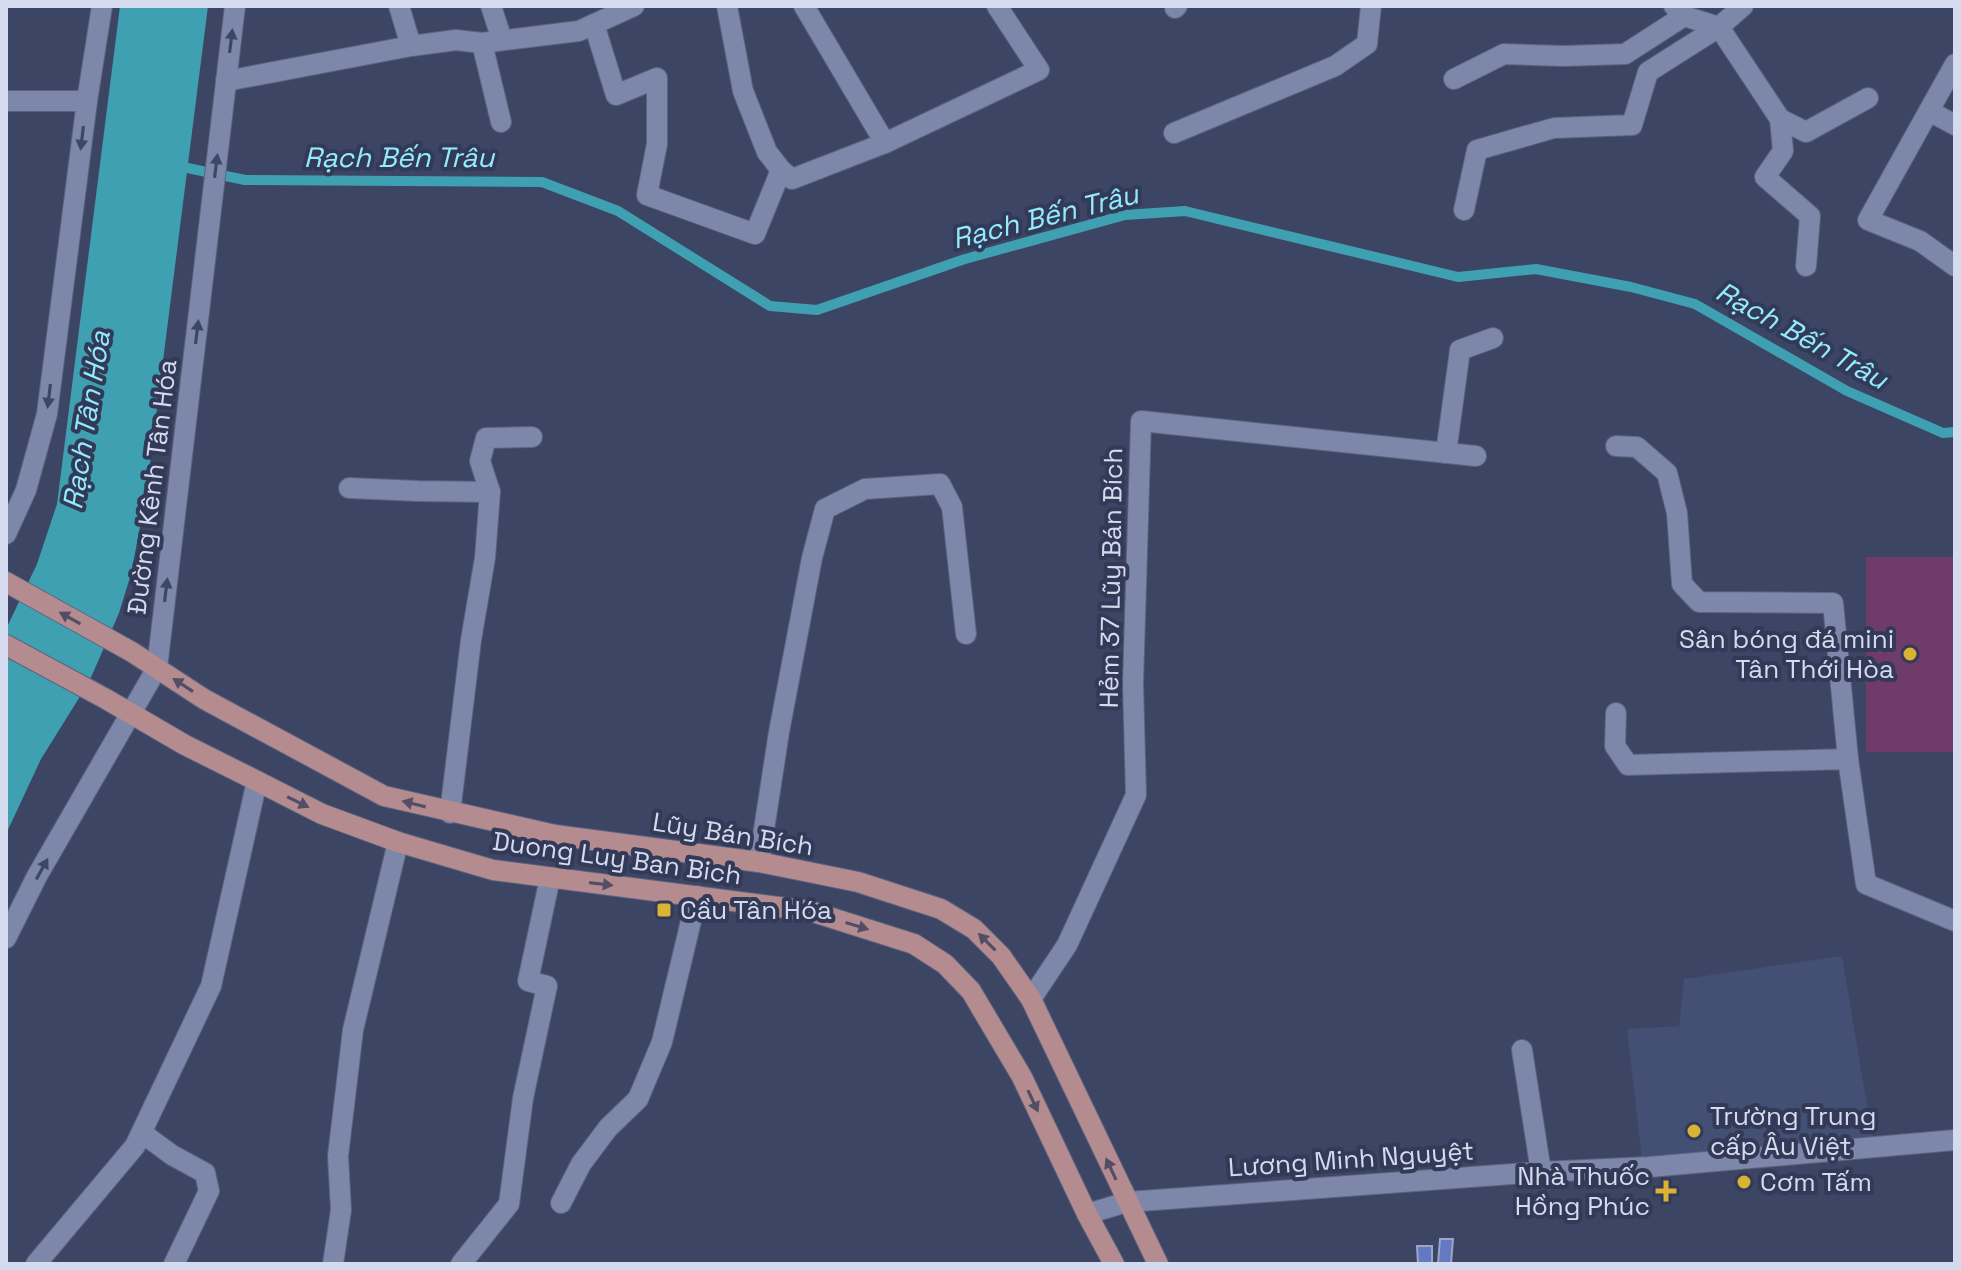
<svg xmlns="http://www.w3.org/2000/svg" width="1961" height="1270" viewBox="0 0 1961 1270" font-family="'Space Grotesk',sans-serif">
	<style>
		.built { fill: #444f74 }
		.green { fill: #6f3c69 }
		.water { fill: #3fa0b2 }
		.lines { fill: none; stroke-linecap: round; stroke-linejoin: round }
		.stream { stroke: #3fa0b2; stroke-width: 10 }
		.building { fill: #6578c2; stroke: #9ba6c9; stroke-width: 2 }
		.minor-casing { stroke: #5c637d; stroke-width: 22 }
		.major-casing { stroke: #5c637d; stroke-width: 22 }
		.minor { stroke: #7c87a9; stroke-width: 20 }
		.major { stroke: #b48c90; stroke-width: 20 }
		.oneway { fill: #3d4664 }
		.oneway2 { fill: #524e66 }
		.poi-dot { fill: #d9b334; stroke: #323a58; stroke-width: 3 }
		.labels { text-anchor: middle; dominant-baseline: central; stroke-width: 8; stroke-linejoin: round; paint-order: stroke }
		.street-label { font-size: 26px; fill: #d5dbee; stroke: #323a58 }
		.poi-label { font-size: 26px; fill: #d5dbee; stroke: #323a58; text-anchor: start }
		.water-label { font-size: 28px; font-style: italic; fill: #93ebfd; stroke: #323a58 }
	</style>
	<rect width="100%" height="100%" fill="#3c4564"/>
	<path class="built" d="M1842,956L1873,1140L1643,1168L1627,1029L1679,1026L1684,979Z"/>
	<rect class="green" x="1866" y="557" width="89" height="195"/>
	<path class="water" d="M120,6H208L146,495L131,574L119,613L89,682L41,759L6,834V629L37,564L57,504Z"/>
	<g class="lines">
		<path class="stream" d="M178,166L245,180L542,182L618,211L770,306L817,310L965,259L1125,215L1185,211L1458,277L1536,269L1631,287L1695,304L1847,391L1943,433L1955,432"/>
	</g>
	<g class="building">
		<path d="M1440,1239H1453L1451,1264H1438Z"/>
		<path d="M1417,1246H1432V1264H1418Z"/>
	</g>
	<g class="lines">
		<defs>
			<g id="minor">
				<path d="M399,6L411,46"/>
				<path d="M491,6L502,40"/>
				<path d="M727,6L743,91L767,152L781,170L792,179L885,143L1039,70L997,6"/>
				<path d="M804,6L885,143"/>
				<path d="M1674,6L1684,16L1719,27L1780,119L1783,151L1765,177L1810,216L1806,266"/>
				<path d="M1175,8L1177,6"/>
				<path d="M594,24L616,95L657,78V144L647,195L755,234L781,170"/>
				<path d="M482,43L501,122"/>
				<path d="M1955,64L1868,220L1920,241L1955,266"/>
				<path d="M1454,79L1504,54L1564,56L1625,54L1684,16"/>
				<path d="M226,81L411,46L456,40L482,43L579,31L634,6"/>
				<path d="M6,101H87"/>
				<path d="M1929,111L1955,125"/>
				<path d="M1780,119L1806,132L1868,98"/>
				<path d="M1174,133L1335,66L1367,44L1371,6"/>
				<path d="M1464,210L1477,150L1554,128L1632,125L1648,72L1719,27L1743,6"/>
				<path d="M1616,446L1637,447L1667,473L1677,513L1682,584L1699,602L1833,603L1848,759"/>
				<path d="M1446,453L1460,350L1493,338"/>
				<path d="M349,488L418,491L490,492"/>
				<path d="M6,534L26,490L47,414L87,101L102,6"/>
				<path d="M1616,713L1615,746L1628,765L1848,759L1866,884L1955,921"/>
				<path d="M450,813L471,640L485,558L490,492L480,461L486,438L532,437"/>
				<path d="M759,862L779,732L812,558L825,509L865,489L940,484L952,507L966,634"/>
				<path d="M6,938L37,876L157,668L235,6"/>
				<path d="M1031,999L1067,945L1136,795L1133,683L1141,421L1476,456"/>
				<path d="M1522,1050L1541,1172"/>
				<path d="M142,1133L172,1155L205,1173L209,1191L174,1264"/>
				<path d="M561,1203L581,1164L608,1128L638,1099L662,1042L697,896"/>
				<path d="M1087,1214L1127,1202L1541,1172L1649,1167L1955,1140"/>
				<path d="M36,1264L135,1146L211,986L257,781"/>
				<path d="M333,1264L341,1210L338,1156L353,1030L398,842"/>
				<path d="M461,1264L509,1204L523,1098L547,986L528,981L550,878"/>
			</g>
			<g id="major">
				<path d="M6,582L132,652L204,699L384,796L555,835L759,862L858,882L941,909L974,929L1001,956L1031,999L1158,1264"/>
				<path d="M6,645L106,699L185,745L257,781L322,814L398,842L493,870L810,911L914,944L945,964L971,991L1022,1077L1087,1214L1114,1264"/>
			</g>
		</defs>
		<use href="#minor" class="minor-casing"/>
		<use href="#major" class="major-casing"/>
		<use href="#minor" class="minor"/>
		<use href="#major" class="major"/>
	</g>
	<defs><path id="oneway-solid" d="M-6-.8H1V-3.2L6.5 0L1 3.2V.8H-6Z" transform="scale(2)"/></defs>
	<g class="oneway">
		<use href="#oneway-solid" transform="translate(231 41) rotate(-83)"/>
		<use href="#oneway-solid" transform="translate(82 138) rotate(97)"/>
		<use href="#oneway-solid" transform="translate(216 166) rotate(-83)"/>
		<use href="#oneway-solid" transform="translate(197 332) rotate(-83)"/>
		<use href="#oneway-solid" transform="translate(49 396) rotate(97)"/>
		<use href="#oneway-solid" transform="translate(166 590) rotate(-83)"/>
		<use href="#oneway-solid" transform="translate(42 869) rotate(-61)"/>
	</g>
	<g class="oneway2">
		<use href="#oneway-solid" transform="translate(70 618) rotate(-151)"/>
		<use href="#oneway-solid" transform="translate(183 685) rotate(-147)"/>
		<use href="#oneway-solid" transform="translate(298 802) rotate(26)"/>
		<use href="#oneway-solid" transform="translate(414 804) rotate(-166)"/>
		<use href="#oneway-solid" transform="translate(601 884) rotate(7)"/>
		<use href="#oneway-solid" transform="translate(857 926) rotate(17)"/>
		<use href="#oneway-solid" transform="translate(987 942) rotate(-135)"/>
		<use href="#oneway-solid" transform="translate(1033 1101) rotate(65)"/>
		<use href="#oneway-solid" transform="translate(1111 1169) rotate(-115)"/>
	</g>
	<g class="poi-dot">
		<circle cx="1910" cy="654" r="8"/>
		<rect x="656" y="902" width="16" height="16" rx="4"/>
		<circle cx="1694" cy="1131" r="8"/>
		<circle cx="1744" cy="1182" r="8"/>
		<path d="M1662 1179h8v8h8v8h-8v8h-8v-8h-8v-8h8z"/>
	</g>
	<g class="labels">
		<g class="street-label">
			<text transform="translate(152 487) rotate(-83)">Đường Kênh Tân Hóa</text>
			<text transform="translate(1111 578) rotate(-89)">Hẻm 37 Lũy Bán Bích</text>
			<text transform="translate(733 834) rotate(9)">Lũy Bán Bích</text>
			<text transform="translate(617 858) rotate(8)">Duong Luy Ban Bich</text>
			<text transform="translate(1351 1159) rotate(-4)">Lương Minh Nguyệt</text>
		</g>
		<g class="poi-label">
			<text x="1894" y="639" text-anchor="end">Sân bóng đá mini<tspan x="1894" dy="30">Tân Thới Hòa</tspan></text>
			<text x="680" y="910">Cầu Tân Hóa</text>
			<text x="1710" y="1116">Trường Trung<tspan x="1710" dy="30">cấp Âu Việt</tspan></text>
			<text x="1650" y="1176" text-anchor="end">Nhà Thuốc<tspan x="1650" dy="30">Hồng Phúc</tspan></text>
			<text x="1760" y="1182">Cơm Tấm</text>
		</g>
		<g class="water-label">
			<text x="399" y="157">Rạch Bến Trâu</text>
			<text transform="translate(1045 216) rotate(-14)">Rạch Bến Trâu</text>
			<text transform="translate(1802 335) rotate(29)">Rạch Bến Trâu</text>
			<text transform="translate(86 420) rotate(-81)">Rạch Tân Hóa</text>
		</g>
	</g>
	<rect width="1961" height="1270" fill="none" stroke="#d5dbee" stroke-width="16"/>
</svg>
